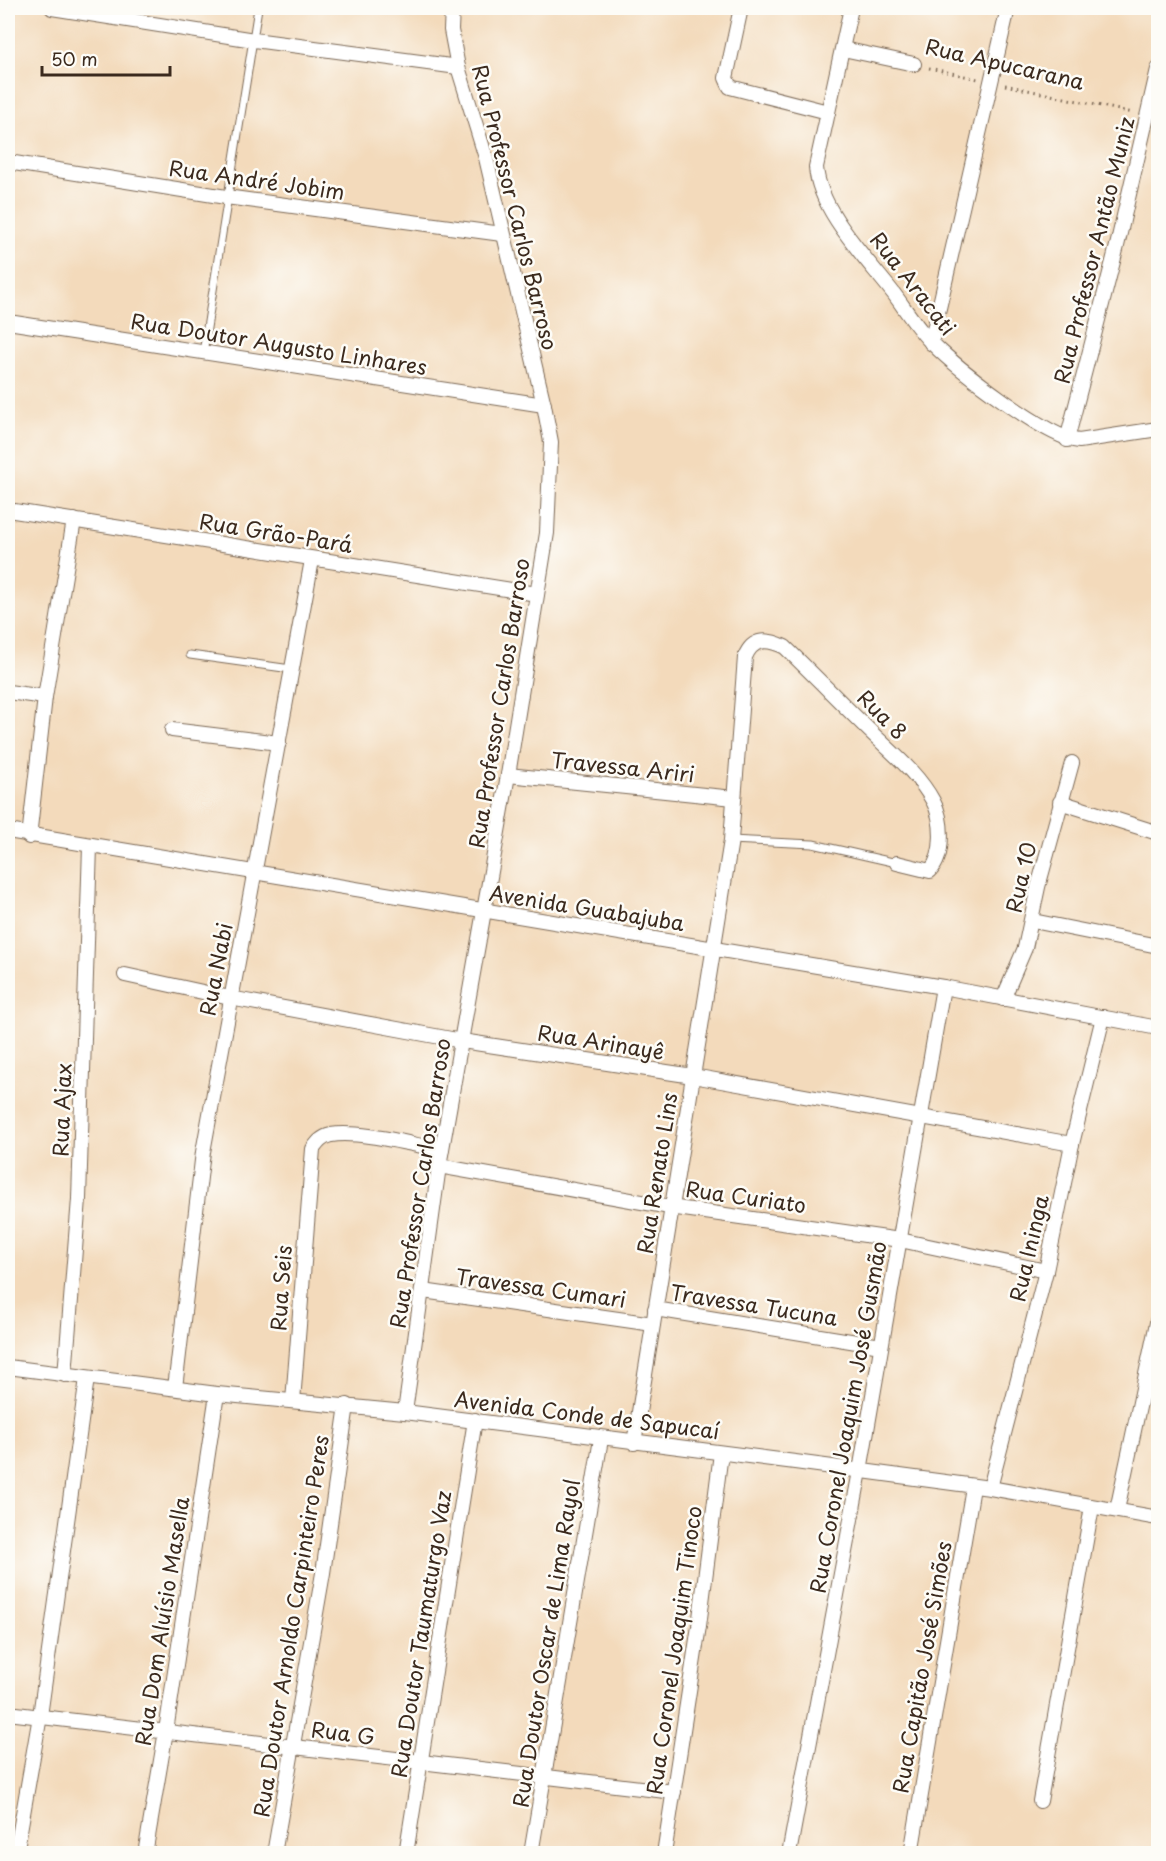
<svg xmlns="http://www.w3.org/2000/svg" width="1166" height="1861" viewBox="0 0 1166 1861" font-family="'Playpen Sans',sans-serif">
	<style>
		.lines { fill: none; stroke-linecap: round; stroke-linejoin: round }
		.service-casing { stroke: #7b6855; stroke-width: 9 }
		.minor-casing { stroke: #7b6855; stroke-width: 16 }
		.path { stroke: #7b6855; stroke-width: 3; stroke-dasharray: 1.5 4.5; stroke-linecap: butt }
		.service { stroke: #fff; stroke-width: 7 }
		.minor { stroke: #fff; stroke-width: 14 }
		.labels { text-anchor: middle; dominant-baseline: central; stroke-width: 5; stroke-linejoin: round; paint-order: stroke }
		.street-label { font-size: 21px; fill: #3b2a1e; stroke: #fdfcf7 }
	</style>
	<rect width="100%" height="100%" fill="#fdfcf7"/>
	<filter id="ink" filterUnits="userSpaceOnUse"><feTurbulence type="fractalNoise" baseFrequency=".0167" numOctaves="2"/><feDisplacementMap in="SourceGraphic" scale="12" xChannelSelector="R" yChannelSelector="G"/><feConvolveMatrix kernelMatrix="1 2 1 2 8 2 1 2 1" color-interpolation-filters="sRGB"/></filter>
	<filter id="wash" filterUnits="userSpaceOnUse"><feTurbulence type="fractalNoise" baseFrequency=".008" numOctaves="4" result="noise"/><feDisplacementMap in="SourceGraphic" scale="24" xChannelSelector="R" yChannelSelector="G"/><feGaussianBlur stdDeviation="1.35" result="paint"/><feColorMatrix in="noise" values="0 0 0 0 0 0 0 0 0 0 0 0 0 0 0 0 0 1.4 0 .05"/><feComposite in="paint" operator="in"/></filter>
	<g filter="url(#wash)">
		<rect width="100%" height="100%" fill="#f3dabb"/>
	</g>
	<g filter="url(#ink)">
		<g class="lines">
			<defs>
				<g id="service">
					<path d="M203,353L258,8"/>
					<path d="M190,655L291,669"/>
					<path d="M731,840L813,844L897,863"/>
				</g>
				<g id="minor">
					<path d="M52,8L254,40L458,67"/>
					<path d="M741,8L726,78L730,87L828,112"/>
					<path d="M851,8L816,167C819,211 868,260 894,294C906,310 918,330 933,344C958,369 1047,438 1079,441L1158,429"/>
					<path d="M843,49L914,64"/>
					<path d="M8,162L226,197L502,234"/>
					<path d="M8,322L544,405"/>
					<path d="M931,343L1008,8"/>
					<path d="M1067,440L1117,246L1158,69"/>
					<path d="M8,510L537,594"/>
					<path d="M8,692L45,697"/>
					<path d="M172,730L279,743"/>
					<path d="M508,775L734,798"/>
					<path d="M1060,802L1158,833"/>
					<path d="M8,831L943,987L1158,1028"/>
					<path d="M29,837L45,697L74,520"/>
					<path d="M1033,921L1158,946"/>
					<path d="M125,975L230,998L462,1041L693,1076L1072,1144"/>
					<path d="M1003,999L1025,948L1038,887L1072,763"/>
					<path d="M439,1166L670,1207L900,1240L1046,1271"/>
					<path d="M423,1291L653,1324"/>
					<path d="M655,1309L881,1346"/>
					<path d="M8,1367L217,1394L405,1412L795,1462L990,1488L1158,1518"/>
					<path d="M65,1375L79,1199L90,846"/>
					<path d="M175,1388L203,1152L312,560"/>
					<path d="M293,1401L313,1149C318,1142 322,1137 331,1135C359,1130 413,1145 442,1150"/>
					<path d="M405,1412L439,1166L508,775L547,533L551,442L544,405L486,158L458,67L451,30L452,8"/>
					<path d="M634,1443L731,840L745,657C753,637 768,639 785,647C815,676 844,706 874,735C895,755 919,775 933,801C943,819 945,855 930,871L897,863"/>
					<path d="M990,1488L1046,1271L1072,1144L1103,1017"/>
					<path d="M1117,1510L1158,1318"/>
					<path d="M8,1713L674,1792"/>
					<path d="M1040,1801L1092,1507"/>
					<path d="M16,1854L40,1716L87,1378"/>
					<path d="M145,1854L166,1731L217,1394"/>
					<path d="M274,1854L323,1573L347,1405"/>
					<path d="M406,1854L475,1420"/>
					<path d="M531,1854L601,1439"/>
					<path d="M664,1854L699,1626L721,1453"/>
					<path d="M789,1854L860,1471L943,987"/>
					<path d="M911,1854L973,1487"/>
				</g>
			</defs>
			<use href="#service" class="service-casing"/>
			<use href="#minor" class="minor-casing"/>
			<g class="path">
				<path d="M929,68L978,79"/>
				<path d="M1005,85L1133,113"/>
			</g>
			<use href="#service" class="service"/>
			<use href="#minor" class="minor"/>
		</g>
	</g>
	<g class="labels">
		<g class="street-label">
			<text transform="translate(1005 63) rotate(13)">Rua Apucarana</text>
			<text transform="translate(257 179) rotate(8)">Rua André Jobim</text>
			<text transform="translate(516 207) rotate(76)">Rua Professor Carlos Barroso</text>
			<text transform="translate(1093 250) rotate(-76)">Rua Professor Antão Muniz</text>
			<text transform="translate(914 283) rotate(52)">Rua Aracati</text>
			<text transform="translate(279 343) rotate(9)">Rua Doutor Augusto Linhares</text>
			<text transform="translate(276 532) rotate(9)">Rua Grão-Pará</text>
			<text transform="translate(498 703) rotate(-81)">Rua Professor Carlos Barroso</text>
			<text transform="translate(883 714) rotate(45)">Rua 8</text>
			<text transform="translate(623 766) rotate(6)">Travessa Ariri</text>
			<text transform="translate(1020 877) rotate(-77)">Rua 10</text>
			<text transform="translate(587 907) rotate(9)">Avenida Guabajuba</text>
			<text transform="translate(215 969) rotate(-79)">Rua Nabi</text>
			<text transform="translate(601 1041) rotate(9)">Rua Arinayê</text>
			<text transform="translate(61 1110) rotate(-88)">Rua Ajax</text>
			<text transform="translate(656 1173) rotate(-81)">Rua Renato Lins</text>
			<text transform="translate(419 1183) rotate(-81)">Rua Professor Carlos Barroso</text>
			<text transform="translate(746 1196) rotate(8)">Rua Curiato</text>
			<text transform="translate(1028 1248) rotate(-77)">Rua Ininga</text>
			<text transform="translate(541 1287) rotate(8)">Travessa Cumari</text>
			<text transform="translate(280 1288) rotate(-86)">Rua Seis</text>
			<text transform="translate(754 1304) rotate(9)">Travessa Tucuna</text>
			<text transform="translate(587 1414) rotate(7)">Avenida Conde de Sapucaí</text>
			<text transform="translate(847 1417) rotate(-80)">Rua Coronel Joaquim José Gusmão</text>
			<text transform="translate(161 1621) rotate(-81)">Rua Dom Aluísio Masella</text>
			<text transform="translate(290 1626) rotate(-81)">Rua Doutor Arnoldo Carpinteiro Peres</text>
			<text transform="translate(420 1634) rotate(-81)">Rua Doutor Taumaturgo Vaz</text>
			<text transform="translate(545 1643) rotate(-81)">Rua Doutor Oscar de Lima Rayol</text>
			<text transform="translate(673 1650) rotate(-82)">Rua Coronel Joaquim Tinoco</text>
			<text transform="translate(921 1667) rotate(-80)">Rua Capitão José Simões</text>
			<text transform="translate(343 1732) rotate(7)">Rua G</text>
		</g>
	</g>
	<rect width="1166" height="1861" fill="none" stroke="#fdfcf7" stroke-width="30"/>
	<path d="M42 66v9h128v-9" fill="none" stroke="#3b2a1e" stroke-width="3"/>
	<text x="51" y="66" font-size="18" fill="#3b2a1e" stroke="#fdfcf7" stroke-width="4.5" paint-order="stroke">50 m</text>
</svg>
